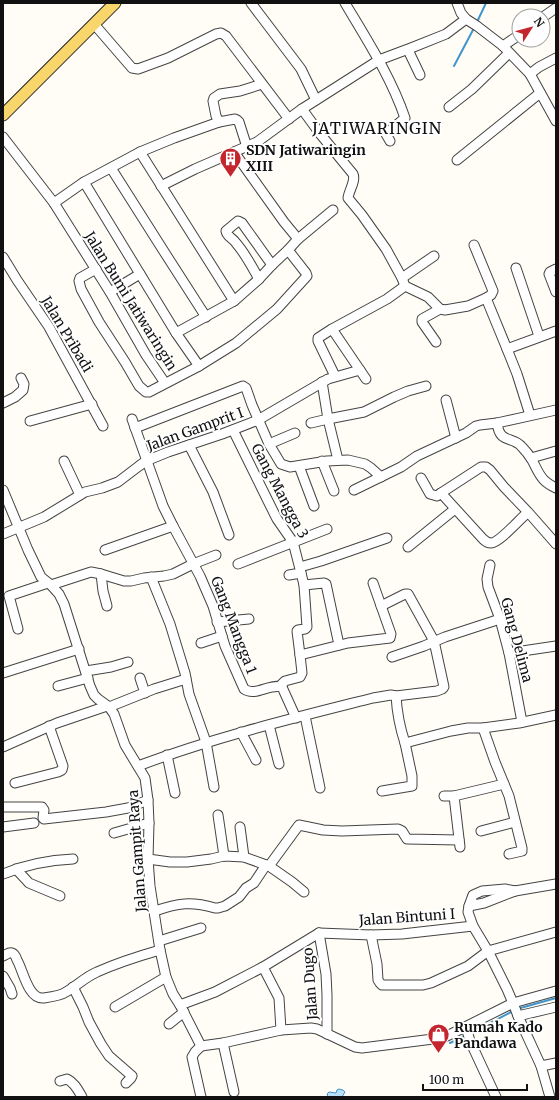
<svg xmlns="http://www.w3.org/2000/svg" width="559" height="1100" viewBox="0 0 559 1100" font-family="Merriweather,serif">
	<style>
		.water { fill: #b9e0f7; stroke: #3f96cf }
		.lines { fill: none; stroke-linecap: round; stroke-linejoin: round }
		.stream { stroke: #3f96cf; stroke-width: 2 }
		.minor-casing { stroke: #444; stroke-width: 11 }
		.major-casing { stroke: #222; stroke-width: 13 }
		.minor { stroke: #fff; stroke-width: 9 }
		.major { stroke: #f9d66b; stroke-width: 11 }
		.labels { text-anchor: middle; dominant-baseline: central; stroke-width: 4; stroke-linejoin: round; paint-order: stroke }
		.poi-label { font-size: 14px; font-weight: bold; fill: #111; stroke: #fff; text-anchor: start }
		.street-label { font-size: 14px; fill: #111; stroke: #fff }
		.quarter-label { font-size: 16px; letter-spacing: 1px; fill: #111; stroke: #fff }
	</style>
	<rect width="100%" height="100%" fill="#fffdf5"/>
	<path class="water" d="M339,1089L343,1090L345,1092L342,1097H328L327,1094L329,1092L336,1093L337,1090Z"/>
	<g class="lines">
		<g class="stream">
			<path d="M477,22L486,3"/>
			<path d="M454,66L474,28"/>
			<path d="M517,1009L556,998"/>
			<path d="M471,1033L513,1011"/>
			<path d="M450,1043L465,1036"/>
		</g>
		<defs>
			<g id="minor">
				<path d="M251,3L301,69L316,100"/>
				<path d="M345,3C367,40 391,77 405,118L386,134L390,141"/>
				<path d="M457,3L461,13L466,19L477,26L503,46L530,74L556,121"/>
				<path d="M543,17L556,8"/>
				<path d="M94,24L132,68L138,69L168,58L216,34L221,33L226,36L289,119"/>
				<path d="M503,46L519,35"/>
				<path d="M408,50L420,75"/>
				<path d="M530,74L539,67L556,58"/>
				<path d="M449,107L472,89L509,53"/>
				<path d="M302,109L321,135L353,174C356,181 349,190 348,198L362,215L386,249L402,278L405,286L428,297L440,309L445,310L468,306L486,298L507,349L556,331"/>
				<path d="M219,122L216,116L213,101L214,98L220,94L240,91L262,84"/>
				<path d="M3,137L54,203L110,292L146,355L165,383"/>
				<path d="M140,152L234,301"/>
				<path d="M234,152L284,222L298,239"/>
				<path d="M457,160L540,93"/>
				<path d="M111,168L163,250L206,317"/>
				<path d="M84,182L176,333"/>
				<path d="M161,186L195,169L257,142L302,109L379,60L411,48L446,34L466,19"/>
				<path d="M54,203L84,182L140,152L174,138L219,122L235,119L237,120L239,122L247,147"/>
				<path d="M474,245L493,291L491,295L486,298"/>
				<path d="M3,257L17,280L49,327L103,426"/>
				<path d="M516,268L539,336"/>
				<path d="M96,269L80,278L79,281L81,289L99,322L125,362L139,386L146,392H149L199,366L236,343L277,309L307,276L306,273L288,250"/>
				<path d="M556,269L550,272L549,274L556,292"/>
				<path d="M402,278L434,256"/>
				<path d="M259,279C252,267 245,253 236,243C233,238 227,237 226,231L238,221L242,223L272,265"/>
				<path d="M110,292L140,274"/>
				<path d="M332,329L366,379"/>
				<path d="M436,342L422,322V319L440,309"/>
				<path d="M507,349L517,374L530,415"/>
				<path d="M199,366L176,333L234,301L259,279L272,265L288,250L298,239L333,210"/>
				<path d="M335,376L318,341V338L332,329L387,299L405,286"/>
				<path d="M322,382L328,419L338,460"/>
				<path d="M446,400L456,438"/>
				<path d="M3,403L15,397L23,390L24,384L21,378"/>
				<path d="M132,419L163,506L173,526L200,576L213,606L225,646L244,689C256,697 269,683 282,687L296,718"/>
				<path d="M30,421L92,404"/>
				<path d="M311,423L328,419L364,412L394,397L408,391L426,386"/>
				<path d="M497,423C500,445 512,435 522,447C526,451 529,455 532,460C536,467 539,476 545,481C548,484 552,486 556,488"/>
				<path d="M135,428L243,386L246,388L252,405L269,444L281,464L290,467L327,461L348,460L365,464L371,468L381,477"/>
				<path d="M233,430L268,501L277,519L293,542L301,573L289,575"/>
				<path d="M269,444L295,433"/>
				<path d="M189,445L213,492L229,535"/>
				<path d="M531,458L556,451"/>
				<path d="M64,461L80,495"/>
				<path d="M322,461L334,491"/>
				<path d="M299,466L314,506"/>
				<path d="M421,478L430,494L437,496L441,493"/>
				<path d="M3,490L28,550L41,577L51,585L59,594L64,604L90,686L94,695L98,699L109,707L114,714L125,745L145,778L148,800L149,823L148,859L150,886L160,950L166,977L173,994L180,1005L201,1046"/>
				<path d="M354,490L401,467L417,456L466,433L476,426L480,425L497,423L556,410"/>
				<path d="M528,512C521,518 499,543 491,543C488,543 485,541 483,539L441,493L481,467H486L490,470L504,487L528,512L556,544"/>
				<path d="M3,534L44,517L85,492L102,488L118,482L139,466L146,461L168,452L222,434L258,420L328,379L360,370"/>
				<path d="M408,547L455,509"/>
				<path d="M105,550L173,526"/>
				<path d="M238,564L327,529"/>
				<path d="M490,565L487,579L488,587L500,619L509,653L522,722"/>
				<path d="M300,567L321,561L387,538"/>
				<path d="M101,574L103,591L107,606"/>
				<path d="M151,577L170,624L185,673L189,694L206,742L214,787"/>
				<path d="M51,585L91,572L101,574L124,581H131L144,578L164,576L173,574L193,564L216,555"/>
				<path d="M304,585L324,583L326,584L339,645"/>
				<path d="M381,606L405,594H408L434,641L444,687L442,689L437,691L396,696"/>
				<path d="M217,622L249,619"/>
				<path d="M18,629L9,596L48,583"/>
				<path d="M201,643L222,636"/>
				<path d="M509,653L556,646"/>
				<path d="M300,655L297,631L298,630L305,629L307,627L304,585L301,573"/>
				<path d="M392,657L424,646L445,637L500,619"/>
				<path d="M86,671L111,667L128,662"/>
				<path d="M3,673L79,649"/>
				<path d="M140,678L145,693"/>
				<path d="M58,686L88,678"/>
				<path d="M280,686L285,681L300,677L302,673L300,655L348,643L390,638L391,634L373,583"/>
				<path d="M109,707L154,689L186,679"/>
				<path d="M305,716L320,788"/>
				<path d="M269,725L279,764"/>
				<path d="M483,728L495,762L509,796L522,848V851L509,854"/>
				<path d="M241,732L256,760"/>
				<path d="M3,747L57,723L107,706"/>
				<path d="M167,755L175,793"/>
				<path d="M138,766C215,737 294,718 373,698L391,695L396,696C397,713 400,728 405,743L451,731L468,728H483L519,723L556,715"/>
				<path d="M15,783L58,772L62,770L63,766L49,726"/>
				<path d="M382,791L412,786V776L405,743"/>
				<path d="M444,796H454"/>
				<path d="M3,807H42L44,810L43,818L44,819L106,812L128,808L148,800"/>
				<path d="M218,815L224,856"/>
				<path d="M3,827L34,823"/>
				<path d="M240,827L244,857"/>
				<path d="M481,831L515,822"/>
				<path d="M114,833L149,823"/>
				<path d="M460,847L454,796L504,784"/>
				<path d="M148,859L170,862H187L211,859L224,856L244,857L269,866L292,882L304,892"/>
				<path d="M269,866L299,825L323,830L342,831L398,829L402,831L407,839L459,840"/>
				<path d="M16,869L29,883L60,896"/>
				<path d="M3,874C25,865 49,860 73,859"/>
				<path d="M469,906L484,903L515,891"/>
				<path d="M155,911C178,903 191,901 215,908H218L225,906L239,897L246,888L254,883L266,865"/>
				<path d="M319,933L371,935L402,934L473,926"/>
				<path d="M319,933L326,974L327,995V1034"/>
				<path d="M371,935L377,964L378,980L380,983L382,985H423L431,983L468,966L488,951L556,932"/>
				<path d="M159,941L201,928"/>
				<path d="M3,956C6,955 9,952 12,953C15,954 16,957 17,960C23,970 28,999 43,998C50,997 60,996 66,992C77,986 85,977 97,972C117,963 139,956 160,950"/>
				<path d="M263,967L279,998L281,1030"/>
				<path d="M3,976L10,988L12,994"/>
				<path d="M73,987L83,1007L89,1022L101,1044L109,1056L132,1076L131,1078L126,1083"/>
				<path d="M180,1005L215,992L263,967L319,933"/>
				<path d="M115,1007L166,977"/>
				<path d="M518,1016L556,1007"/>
				<path d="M169,1024L184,1012"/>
				<path d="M466,1027L470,1041L496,1097"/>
				<path d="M223,1043L234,1092"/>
				<path d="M201,1046L223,1043L281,1030L311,1028L317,1029L355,1047L362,1048L441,1038L447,1036L513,1003L556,991"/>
				<path d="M541,1066L556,1063"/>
				<path d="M60,1081L67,1079C75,1083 78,1090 82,1097"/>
				<path d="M201,1097L192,1057L195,1052L201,1046"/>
				<path d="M550,1097L541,1066L518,1016L513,1003L507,989L488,951L473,926L468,912L469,906L473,895L482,891L505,889L515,891L556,884"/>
			</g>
			<path id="major" d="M3,115L115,3"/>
		</defs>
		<use href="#minor" class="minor-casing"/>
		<use href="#major" class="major-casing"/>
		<use href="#minor" class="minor"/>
		<use href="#major" class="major"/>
	</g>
	<defs>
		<symbol id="building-pin" viewBox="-11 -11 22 30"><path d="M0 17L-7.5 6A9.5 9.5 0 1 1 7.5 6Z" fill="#c4262e" stroke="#fff"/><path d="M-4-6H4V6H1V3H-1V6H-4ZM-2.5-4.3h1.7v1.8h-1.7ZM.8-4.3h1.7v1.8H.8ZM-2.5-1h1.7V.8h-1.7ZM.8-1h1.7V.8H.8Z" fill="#fff"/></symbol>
		<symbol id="shop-pin" viewBox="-11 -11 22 30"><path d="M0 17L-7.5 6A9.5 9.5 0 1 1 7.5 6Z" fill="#c4262e" stroke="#fff"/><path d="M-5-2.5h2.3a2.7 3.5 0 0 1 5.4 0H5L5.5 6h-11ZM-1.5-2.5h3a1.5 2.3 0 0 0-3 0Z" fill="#fff"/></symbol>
	</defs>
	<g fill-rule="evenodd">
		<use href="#building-pin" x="218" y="146" width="25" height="34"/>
		<use href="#shop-pin" x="426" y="1022" width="25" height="34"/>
	</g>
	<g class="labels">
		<g class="poi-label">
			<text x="246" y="150">SDN Jatiwaringin<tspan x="246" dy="16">XIII</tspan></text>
			<text x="454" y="1027">Rumah Kado<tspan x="454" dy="16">Pandawa</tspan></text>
		</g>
		<g class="street-label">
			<text transform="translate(131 301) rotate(58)">Jalan Bumi Jatiwaringin</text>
			<text transform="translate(67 334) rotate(59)">Jalan Pribadi</text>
			<text transform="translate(195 429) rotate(-20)">Jalan Gamprit I</text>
			<text transform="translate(280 491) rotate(62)">Gang Mangga 3</text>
			<text transform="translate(234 625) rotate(69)">Gang Mangga 1</text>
			<text transform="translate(517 640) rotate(75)">Gang Delima</text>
			<text transform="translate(137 851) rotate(-94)">Jalan Gampit Raya</text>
			<text transform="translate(407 917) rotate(-4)">Jalan Bintuni I</text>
			<text transform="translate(310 984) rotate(-94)">Jalan Dugo</text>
		</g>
		<g class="quarter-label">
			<text x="377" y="128">JATIWARINGIN</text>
		</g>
	</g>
	<rect width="559" height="1100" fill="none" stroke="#111111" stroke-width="8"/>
	<g transform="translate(531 28) rotate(54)"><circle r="19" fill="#ffffff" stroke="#a0a0a0"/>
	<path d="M0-3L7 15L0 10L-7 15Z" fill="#c4262e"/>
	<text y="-6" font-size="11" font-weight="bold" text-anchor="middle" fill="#111111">N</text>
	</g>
	<path d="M423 1084v6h104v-6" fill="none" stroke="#111111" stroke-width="2"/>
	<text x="429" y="1084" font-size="12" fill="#111111" stroke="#ffffff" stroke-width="3" paint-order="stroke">100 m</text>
</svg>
